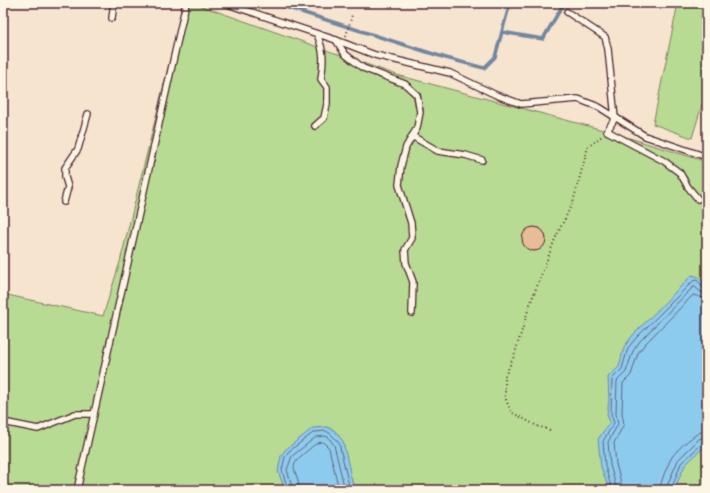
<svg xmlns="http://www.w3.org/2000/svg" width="710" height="493" viewBox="0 0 710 493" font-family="Kalam,sans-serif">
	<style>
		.green { fill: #b8db94; stroke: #817d60 }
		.water { fill: #8dcbee; stroke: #7286a0 }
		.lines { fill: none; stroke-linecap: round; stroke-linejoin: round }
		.shore { stroke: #656479; stroke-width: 1 }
		.stream { stroke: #7286a0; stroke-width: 3.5 }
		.building { fill: #e8bc98; stroke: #4a1f2b }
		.lane-casing { stroke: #4a1f2b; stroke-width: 8 }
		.path { stroke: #4a1f2b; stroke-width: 2; stroke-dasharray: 1 3; stroke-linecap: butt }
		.lane { stroke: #fcf5e5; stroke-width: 5.5 }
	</style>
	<rect width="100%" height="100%" fill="#f6e4ce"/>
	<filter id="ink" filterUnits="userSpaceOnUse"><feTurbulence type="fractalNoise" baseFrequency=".025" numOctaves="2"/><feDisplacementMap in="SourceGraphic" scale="8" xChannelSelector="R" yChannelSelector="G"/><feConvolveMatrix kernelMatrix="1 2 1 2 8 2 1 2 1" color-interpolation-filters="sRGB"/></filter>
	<g filter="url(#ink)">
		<g class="green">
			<path d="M184,3H193L397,75L607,131L707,162V490H3V294L103,316L120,262Z"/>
			<path d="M678,3H707V88L692,138L653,124Z"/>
		</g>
		<g class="water">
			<path d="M692,275L699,277L707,286V444L685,465L674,490H609L601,467L598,439L610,422L607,415L609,400L608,377L619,367L624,347L633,335Z"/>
			<path d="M327,427L334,430L343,441L354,490H285L278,471L281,456L285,450L313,428Z"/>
		</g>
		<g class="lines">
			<g class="shore">
				<path d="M288,490L282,470L285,457L288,452L314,432L326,431L331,434L339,443L350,490"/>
				<path d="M293,490L287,470L292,456L316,437L325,436L328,437L334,445L345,490"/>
				<path d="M299,490C299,469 284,469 307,451C312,447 316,442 323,442L329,448L339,490"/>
				<path d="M612,490L605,466L603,441L614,423L611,414L612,379L622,369L628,348L636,338L693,281L697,280L703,287L707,288"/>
				<path d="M617,490L610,465L608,442L618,424L616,414L617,381L626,372L633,351L640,341L693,287H695L701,292L707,293"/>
				<path d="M623,490L616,464L614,443L624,424L622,413L623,383L631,375L638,353L644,345L693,295L707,299"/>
				<path d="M660,490C660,482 668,464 672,457C678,448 697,431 707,430"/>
				<path d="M666,490L667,486L678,460L699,439L707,436"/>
				<path d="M671,490L681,463L703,443L707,441"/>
			</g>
			<g class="stream">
				<path d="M273,3L446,58L484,68L495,57L510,3"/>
				<path d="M502,32L543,39L564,3"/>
			</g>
		</g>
		<circle class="building" cx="534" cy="239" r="12"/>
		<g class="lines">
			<defs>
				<g id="lane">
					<path d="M224,3L336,40L375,55L450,73L496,95L521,104L578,99L599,107L645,136L707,157"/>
					<path d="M567,12L605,37L608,49L615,118L607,131L664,161L680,173L688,187L698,199"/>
					<path d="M112,18L114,3"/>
					<path d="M336,40L345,54L363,68L405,84L417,95L420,112L417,128L406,147L401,166L399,185L411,223L412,238L405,250L406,263L413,282L412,313"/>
					<path d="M315,126L324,118L327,104V87L321,79C324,60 324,51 317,34"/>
					<path d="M412,136L438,151L465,155L482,160"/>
					<path d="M64,202L68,187L65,177V168L78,149L88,114"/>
					<path d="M3,422L38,429L75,414H94"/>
					<path d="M77,490L186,3"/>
				</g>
			</defs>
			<use href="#lane" class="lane-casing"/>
			<g class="path">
				<path d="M346,36L352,15"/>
				<path d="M550,430L537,426L511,412L505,397V376L514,356L530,304L555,239L573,202L588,147L602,136"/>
			</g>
			<use href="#lane" class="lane"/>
		</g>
	</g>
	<rect width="710" height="493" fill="none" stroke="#fcf5e5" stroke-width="16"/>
	<rect x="8" y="8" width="694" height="477" fill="none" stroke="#4a1f2b" stroke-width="1.5" filter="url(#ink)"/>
</svg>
